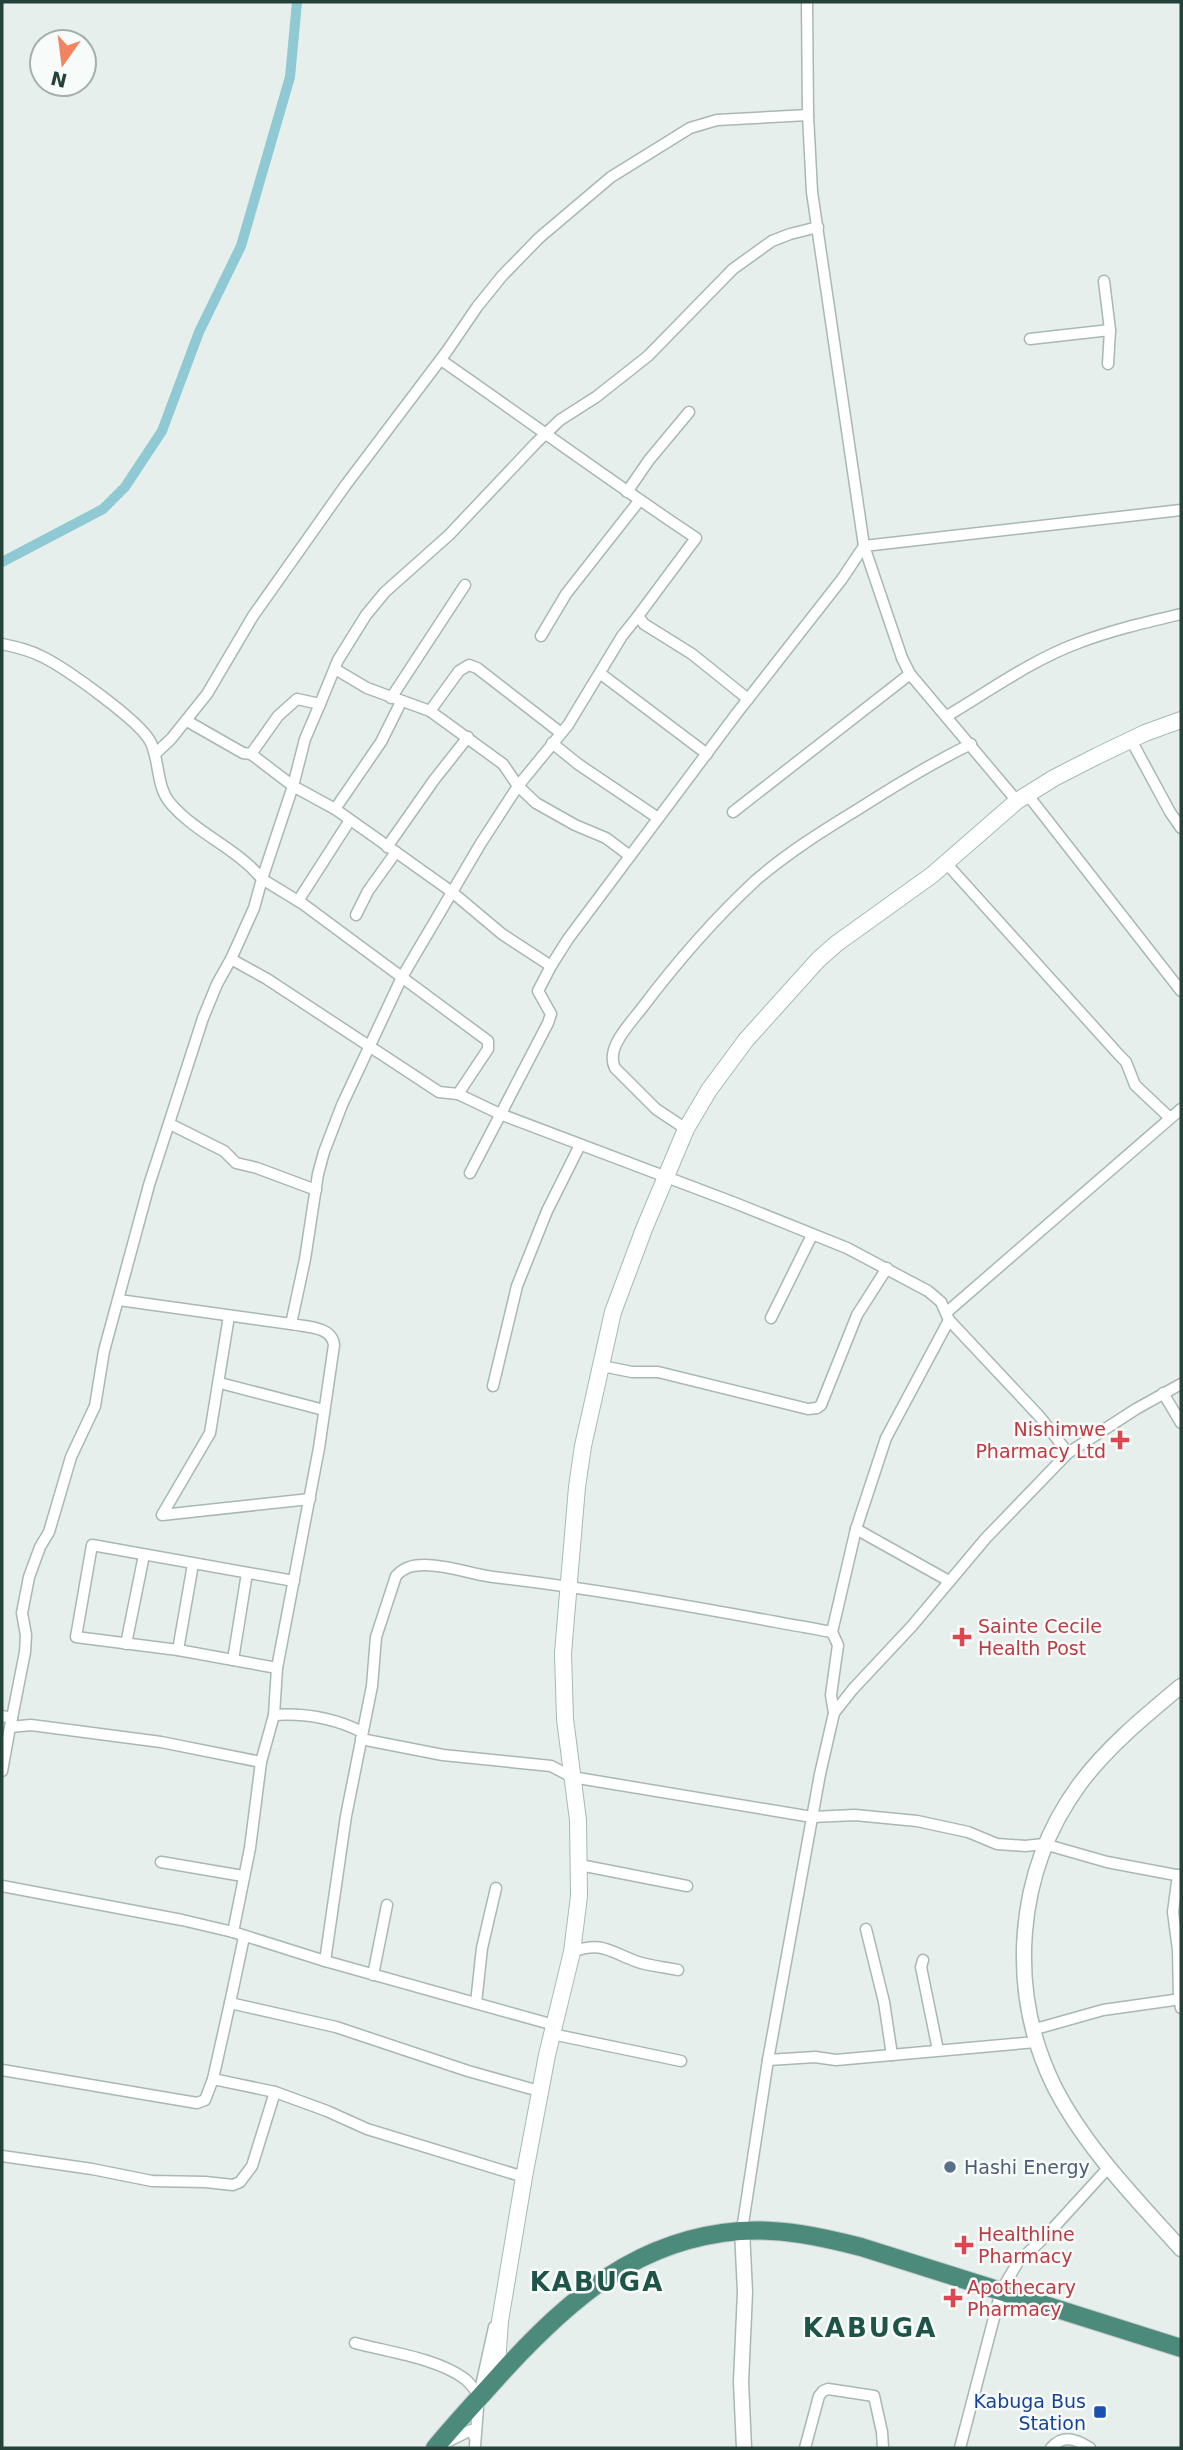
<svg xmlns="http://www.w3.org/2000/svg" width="1183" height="2450" viewBox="0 0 1183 2450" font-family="'DejaVu Sans',sans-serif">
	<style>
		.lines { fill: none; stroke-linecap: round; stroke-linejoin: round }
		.canal { stroke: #8ec9d4; stroke-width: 10 }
		.minor-casing { stroke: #a8b8b2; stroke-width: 13 }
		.tertiary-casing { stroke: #a8b8b2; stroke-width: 17 }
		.secondary-casing { stroke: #a4bbb3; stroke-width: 18 }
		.trunk-casing { stroke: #c2cac8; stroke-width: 20 }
		.minor { stroke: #fff; stroke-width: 10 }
		.tertiary { stroke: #fff; stroke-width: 14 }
		.secondary { stroke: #fff; stroke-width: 16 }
		.trunk { stroke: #4c8a7c; stroke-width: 18 }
		.health-dot { fill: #e0444e; stroke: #f7fbf9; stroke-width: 2.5 }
		.service-dot { fill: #5c6f8a; stroke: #f7fbf9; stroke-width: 2.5 }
		.transit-dot { fill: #1a4fb4; stroke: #f7fbf9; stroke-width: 2.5 }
		.labels { text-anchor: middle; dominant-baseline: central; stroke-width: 5; stroke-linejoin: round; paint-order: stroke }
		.health-label { font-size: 19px; fill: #be3a42; stroke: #f7fbf9; text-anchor: start }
		.service-label { font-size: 19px; fill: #4e5e75; stroke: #f7fbf9; text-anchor: start }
		.transit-label { font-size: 19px; fill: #164399; stroke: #f7fbf9; text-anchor: end }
		.district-label { font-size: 26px; font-weight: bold; letter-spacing: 2px; fill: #1f5548; stroke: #f7fbf9 }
	</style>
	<rect width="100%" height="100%" fill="#e6efeb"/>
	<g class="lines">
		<path class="canal" d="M2,562L103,509L125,487L162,431L199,332L241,246L290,77L297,2"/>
		<defs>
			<g id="minor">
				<path d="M1104,281L1110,330L1108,364"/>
				<path d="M1030,339L1110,330"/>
				<path d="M441,360C526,419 610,481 696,538L638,616L644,624L692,654L748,699"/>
				<path d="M627,492L649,460L689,412"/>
				<path d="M541,636L566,594L639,501"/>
				<path d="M2,644C16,647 30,650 43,657C65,668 142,722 151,743C160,763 156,787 171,804C197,834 237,848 262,879L254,908L231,959L267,979L439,1092L458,1094L500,1114L735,1203L847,1248L928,1291L941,1302L949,1320L1040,1417L1068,1453"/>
				<path d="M335,669L367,688L430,711L503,764L518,786L536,803L575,825L606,838L630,856"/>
				<path d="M601,674L707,754"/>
				<path d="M391,698L465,585"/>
				<path d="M430,711L459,671L469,665L477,668L561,733"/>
				<path d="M947,716C989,691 1032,660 1078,643C1112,630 1147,622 1181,614"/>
				<path d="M187,721L243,753L251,754L278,716L297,699L320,704"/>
				<path d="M1131,740L1170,812L1181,828"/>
				<path d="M552,743L578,764L658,818"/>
				<path d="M155,754L171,739L207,694L253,616L345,486L447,351L477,307L502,276L539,238L611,177L690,128L717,120L808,115"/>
				<path d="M251,754L293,786L335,809L400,855L452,892L502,934L551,966"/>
				<path d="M1027,794L1181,991"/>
				<path d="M1017,801L910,674L902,658L864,546L1181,510"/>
				<path d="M335,809L381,742L401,702"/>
				<path d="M733,812L910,674"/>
				<path d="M387,847L434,780L468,737"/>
				<path d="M946,863L1120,1056L1126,1062L1135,1085L1170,1118"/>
				<path d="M298,901L350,820"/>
				<path d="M356,915L368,891L396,852"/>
				<path d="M458,1094L488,1049V1041L303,904L262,879L293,786L305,739L320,704L338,660L366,615L385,592L449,535L536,443L560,420L596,397L648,356L733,269L772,241L790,234L818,227"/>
				<path d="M170,1124L224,1151L236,1163L257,1168L316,1190"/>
				<path d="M686,1129L656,1109L615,1068C605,1048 630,1024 642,1008C676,963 713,920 755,881C787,853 824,830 860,808C896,785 932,763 971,744"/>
				<path d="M470,1173L548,1023L551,1014L538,991L551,966L568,939L737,713L842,579L864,546L812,192L808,115L807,2"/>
				<path d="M119,1300L291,1324"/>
				<path d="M947,1312L1181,1109"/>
				<path d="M229,1316L210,1433L162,1515L310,1499"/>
				<path d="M771,1318L812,1235"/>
				<path d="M602,1366L632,1372H658L808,1409L817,1408L821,1405L857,1315L887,1268"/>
				<path d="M220,1383L324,1410"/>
				<path d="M493,1386L517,1286L547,1211L580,1145"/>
				<path d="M1163,1393L1181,1423"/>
				<path d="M856,1529L949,1581"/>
				<path d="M832,1632L838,1645L831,1695L834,1713"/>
				<path d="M126,1644L144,1555"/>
				<path d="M178,1650L193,1564"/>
				<path d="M233,1660L247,1573"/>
				<path d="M277,1668L178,1650L76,1637L92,1545L294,1581"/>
				<path d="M274,1715C305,1713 334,1718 362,1732"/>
				<path d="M2,1716L12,1718L10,1727L31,1725L161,1742L261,1762L274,1715L277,1668L319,1448L334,1345C332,1326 306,1327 291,1324L305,1259L318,1174L324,1152L342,1105L402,977L481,843L518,786L568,725L622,636L638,616"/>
				<path d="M12,1718L25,1652L26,1635L22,1613L29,1577L40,1547L49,1532L71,1457L95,1406L104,1351L149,1185L203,1018L217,984L231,959"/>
				<path d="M361,1739L443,1755L551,1766L572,1777L812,1817L855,1815L917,1821L968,1832L997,1844L1025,1846L1044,1844L1107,1862L1181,1876"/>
				<path d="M2,1771L10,1727"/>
				<path d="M161,1862L243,1876"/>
				<path d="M580,1865L687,1886"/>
				<path d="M1178,1875L1173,1912L1178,1950L1179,1999L1181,2008"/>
				<path d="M2,1886L182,1920L233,1932L325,1961L554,2025"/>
				<path d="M866,1929L884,2002L892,2055"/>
				<path d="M233,1932L250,1848L261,1762"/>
				<path d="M572,1952C601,1941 609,1951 635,1961C648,1966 664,1967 678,1970"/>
				<path d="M923,1960L921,1967L938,2050"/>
				<path d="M325,1961L346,1816L372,1686L376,1637L396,1576C404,1567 413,1565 425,1565C448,1565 470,1574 493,1577C607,1590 720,1612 832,1632L856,1529L886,1438L949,1320"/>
				<path d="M373,1975L387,1905"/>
				<path d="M230,2003L244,1937"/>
				<path d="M476,2003L482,1948L496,1888"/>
				<path d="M1032,2030L1103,2010L1181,1999"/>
				<path d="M552,2034L681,2061"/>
				<path d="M768,2060L815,2057L836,2060L1036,2042"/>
				<path d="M2,2070L197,2103L205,2100L213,2079L275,2092L327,2111L367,2129L524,2177"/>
				<path d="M213,2079L230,2003L336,2027L468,2071L539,2091"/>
				<path d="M2,2156L92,2169L152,2181L205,2182L233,2185L240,2182L252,2166L275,2092"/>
				<path d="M742,2230L768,2060L820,1774L834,1713L853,1689L912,1626L986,1538L1068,1453L1136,1409L1181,1384"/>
				<path d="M355,2343C388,2352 437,2358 465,2379C470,2383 475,2390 479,2395"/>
				<path d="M445,2443L471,2430L475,2438"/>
				<path d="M475,2446L479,2395L494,2327"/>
				<path d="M805,2448L819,2396L823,2391L828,2389L874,2396L882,2432L883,2448"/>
				<path d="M960,2448L1001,2291L1018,2262L1046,2236L1109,2167"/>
				<path d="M1051,2448C1063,2434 1076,2439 1090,2448"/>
			</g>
			<g id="tertiary">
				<path d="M1181,1686C1145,1716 1107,1747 1079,1785C1015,1873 1007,1990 1054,2086C1085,2147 1136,2199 1181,2249"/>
				<path d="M742,2230L745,2292L741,2382L744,2448"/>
			</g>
			<path id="secondary" d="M496,2379L500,2321L524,2177L547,2055L572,1952L579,1896L578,1820L565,1719L563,1653L577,1487L583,1446L613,1312L644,1229L686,1129L709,1090L746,1040L818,960L836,944L932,875L1017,801L1054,778L1097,756L1145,733L1181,720"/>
			<path id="trunk" d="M435,2448C458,2420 482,2395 506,2368C572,2297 638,2239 740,2231C781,2228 822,2237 861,2247L1181,2348"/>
		</defs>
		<use href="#minor" class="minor-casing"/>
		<use href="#tertiary" class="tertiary-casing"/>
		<use href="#secondary" class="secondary-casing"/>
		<use href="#trunk" class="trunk-casing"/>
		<use href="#minor" class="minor"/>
		<use href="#tertiary" class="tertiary"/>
		<use href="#secondary" class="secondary"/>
		<use href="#trunk" class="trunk"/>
	</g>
	<g class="health-dot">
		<path d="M1116.5 1429.5h7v7h7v7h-7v7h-7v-7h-7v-7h7z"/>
		<path d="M958.5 1626.5h7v7h7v7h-7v7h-7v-7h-7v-7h7z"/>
		<path d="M960.5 2234.5h7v7h7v7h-7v7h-7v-7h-7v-7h7z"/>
		<path d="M949.5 2287.5h7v7h7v7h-7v7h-7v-7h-7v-7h7z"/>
	</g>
	<circle class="service-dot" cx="950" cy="2167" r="7"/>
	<rect class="transit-dot" x="1093" y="2405" width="14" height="14" rx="3.5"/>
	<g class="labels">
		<g class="health-label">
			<text x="1106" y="1429" text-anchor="end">Nishimwe<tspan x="1106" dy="22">Pharmacy Ltd</tspan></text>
			<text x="978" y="1626">Sainte Cecile<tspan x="978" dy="22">Health Post</tspan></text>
			<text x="978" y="2234">Healthline<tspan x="978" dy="22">Pharmacy</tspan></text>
			<text x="967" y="2287">Apothecary<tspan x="967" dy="22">Pharmacy</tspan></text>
		</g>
		<g class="service-label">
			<text x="964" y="2167">Hashi Energy</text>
		</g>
		<g class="transit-label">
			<text x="1086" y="2401">Kabuga Bus<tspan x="1086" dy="22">Station</tspan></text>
		</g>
		<g class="district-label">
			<text x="597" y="2282">KABUGA</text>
			<text x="870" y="2328">KABUGA</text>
		</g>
	</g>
	<rect width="1183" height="2450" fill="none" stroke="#24423a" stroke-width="7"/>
	<g transform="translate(63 63) rotate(194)"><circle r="33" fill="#f7fbf9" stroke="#a3b1ad" stroke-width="2"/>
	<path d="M0-5L12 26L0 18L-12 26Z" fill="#f4845f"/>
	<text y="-10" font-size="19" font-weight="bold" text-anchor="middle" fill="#24423a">N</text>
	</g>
</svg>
